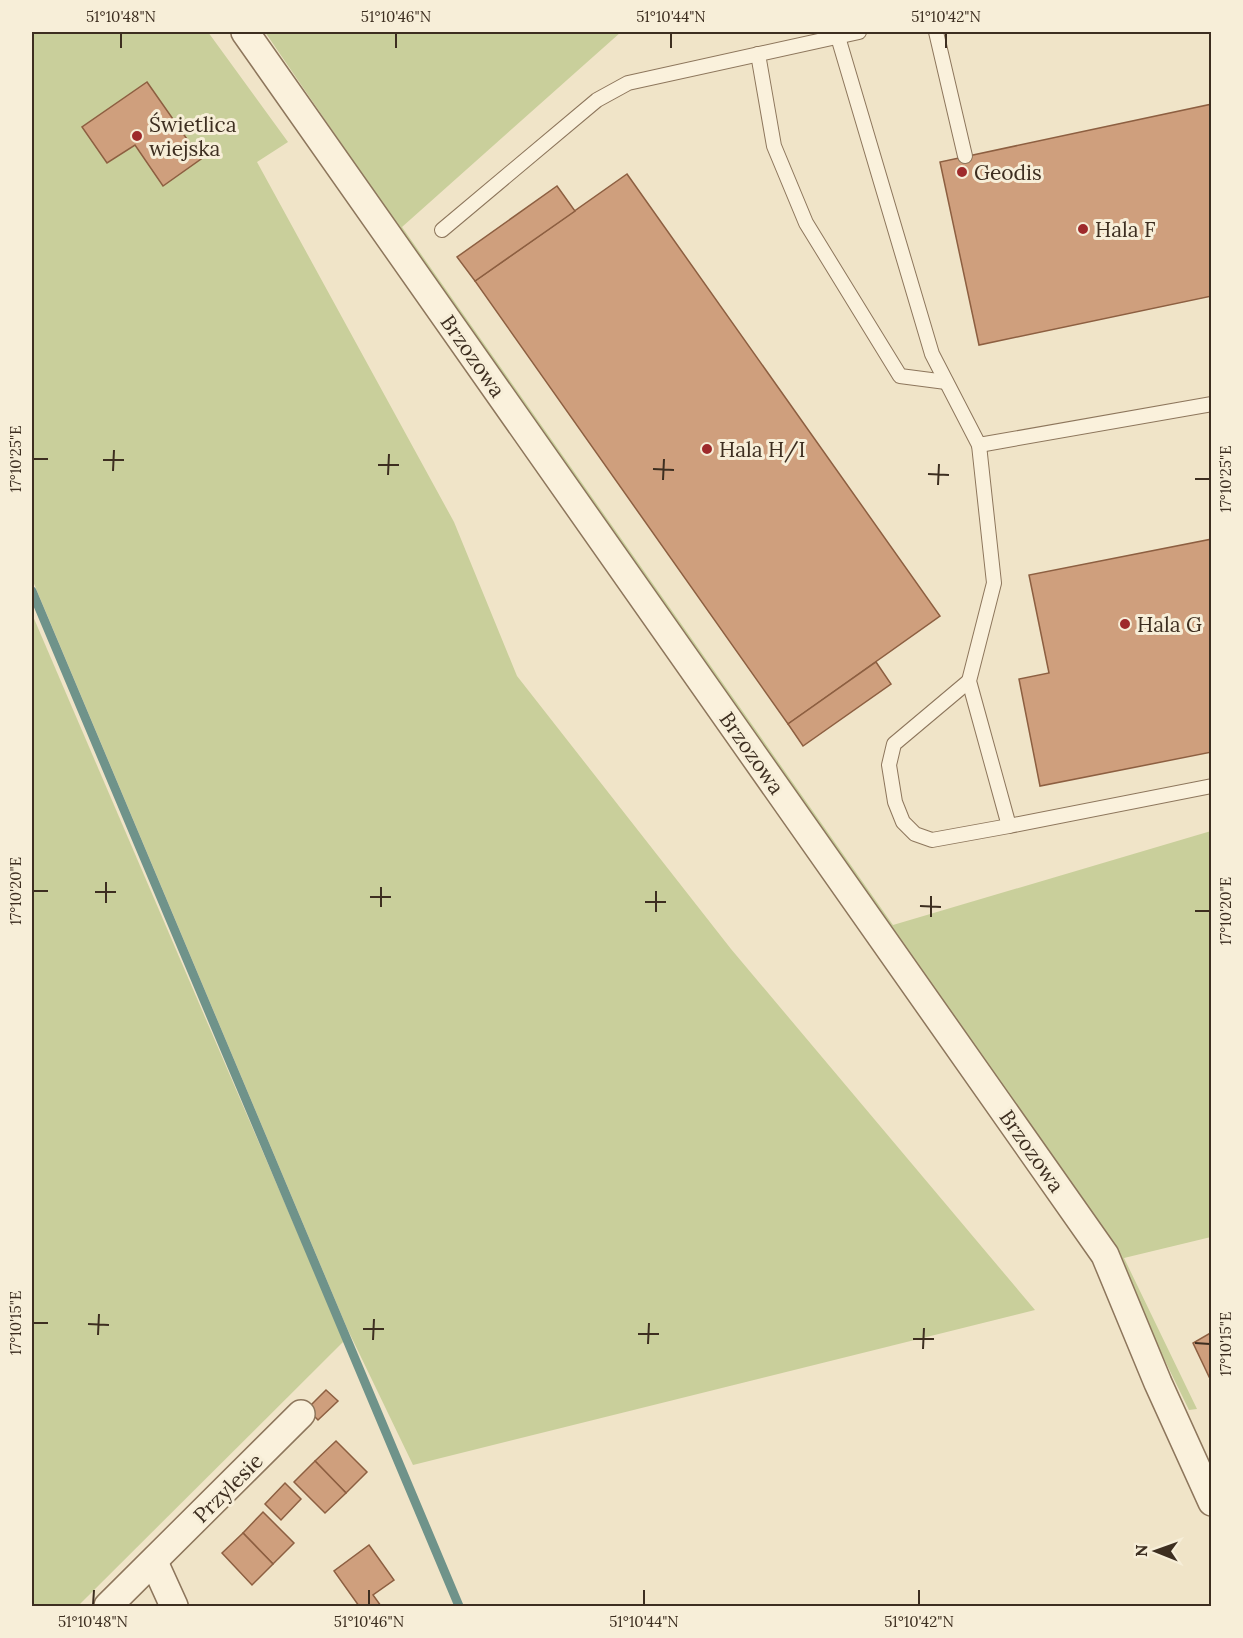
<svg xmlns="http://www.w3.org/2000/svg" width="1243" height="1638" viewBox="0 0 1243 1638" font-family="Lora,serif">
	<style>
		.green { fill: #c9cf9b }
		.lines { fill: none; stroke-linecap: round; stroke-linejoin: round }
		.stream { stroke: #6f938a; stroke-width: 9 }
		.building { fill: #cf9f7d; stroke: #8d5f41; stroke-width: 1.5 }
		.lane-casing { stroke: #8d765c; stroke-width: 16 }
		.street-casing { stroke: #8d765c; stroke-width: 30 }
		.lane { stroke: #faf1dc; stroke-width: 14 }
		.street { stroke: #faf1dc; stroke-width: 27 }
		.ticks { fill: none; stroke: #3d2e20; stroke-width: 2 }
		.poi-dot { fill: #9e2a2b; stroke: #f7eed8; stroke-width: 2 }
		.labels { text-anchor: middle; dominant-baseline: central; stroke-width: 6; stroke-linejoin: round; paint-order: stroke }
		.poi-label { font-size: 21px; fill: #3d2e20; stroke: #f7eed8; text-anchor: start }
		.street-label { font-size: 21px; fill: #3d2e20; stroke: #f7eed8 }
		.neatline { fill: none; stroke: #3d2e20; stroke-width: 2 }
		.ticks-label { font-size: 15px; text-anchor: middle; fill: #3d2e20 }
	</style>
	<rect width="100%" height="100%" fill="#f0e4c8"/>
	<g class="green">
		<path d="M32,32H208L288,142L257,162L454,522L517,676L731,949L1035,1310L413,1465L347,1328L32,579Z"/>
		<path d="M265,32H621L402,227L893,925L1211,831V1237L1124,1258L1197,1409L1189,1410L1113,1254L656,593L494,367Z"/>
		<path d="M32,614L344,1341L78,1606H32Z"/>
	</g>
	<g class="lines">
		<path class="stream" d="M32,591L459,1606"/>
	</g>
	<g class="building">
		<path d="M147,82L201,159L163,186L135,145L107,163L82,127Z"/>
		<path d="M1212,104V296L979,345L940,162Z"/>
		<path d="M627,174L940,616L788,724L475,281Z"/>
		<path d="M557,186L575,211L475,281L457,257Z"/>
		<path d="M1212,539V752L1040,786L1019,679L1049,673L1029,575Z"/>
		<path d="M876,662L891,684L803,746L788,724Z"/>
		<path d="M1212,1332V1383L1193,1343Z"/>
		<path d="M326,1390L338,1401L318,1420L307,1409Z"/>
		<path d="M336,1441L367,1472L346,1493L315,1461Z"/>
		<path d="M315,1461L346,1493L325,1513L294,1482Z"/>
		<path d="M285,1483L301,1499L281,1520L265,1504Z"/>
		<path d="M263,1512L294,1543L273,1564L243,1533Z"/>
		<path d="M243,1533L273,1564L252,1585L222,1553Z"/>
		<path d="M369,1545L394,1580L373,1595L381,1606H359L334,1571Z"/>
	</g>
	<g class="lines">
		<defs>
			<g id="lane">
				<path d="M936,32L965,156"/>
				<path d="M838,37L932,354L979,445L1212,404"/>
				<path d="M758,54L774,146L806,223L900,376L946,382"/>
				<path d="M442,230L597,100L628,83L859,32"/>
				<path d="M979,445L994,583L969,681L1009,826L1212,786"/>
				<path d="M969,681L894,744L889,765L895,802L903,822L915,834L932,840L1009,826"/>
			</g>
			<g id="street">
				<path d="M245,32L1105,1255L1158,1383L1212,1502"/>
				<path d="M154,1562L174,1606"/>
				<path d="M108,1606L301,1414"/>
			</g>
		</defs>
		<use href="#lane" class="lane-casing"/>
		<use href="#street" class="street-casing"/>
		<use href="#lane" class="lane"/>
		<use href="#street" class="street"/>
	</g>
	<path class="ticks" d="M121,48V33M396,48V33M671,48V33M946,48V33M33,459H48M103,460H124M378,465H399M653,469L674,470M113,471L114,450M928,474L949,475M388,475L389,454M1195,479H1210M663,480L664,459M938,485L939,464M33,891H48M95,892H116M370,897H391M645,902H666M106,903V882M920,906L941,907M381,907V887M1195,911H1210M656,912V891M931,917V896M33,1323H48M88,1324L109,1325M363,1329H384M638,1334H659M98,1335L99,1314M913,1339H934M373,1340L374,1319M1195,1343L1210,1344M648,1344L649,1323M923,1349L924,1328M93,1605L94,1590M369,1605V1590M644,1605V1590M919,1605V1590"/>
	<g class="poi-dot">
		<circle cx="137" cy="136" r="6"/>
		<circle cx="962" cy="172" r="6"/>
		<circle cx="1083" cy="229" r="6"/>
		<circle cx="707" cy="449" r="6"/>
		<circle cx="1125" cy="624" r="6"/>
	</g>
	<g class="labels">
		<g class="poi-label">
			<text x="149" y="124">Świetlica<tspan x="149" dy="24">wiejska</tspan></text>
			<text x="974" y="172">Geodis</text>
			<text x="1095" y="229">Hala F</text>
			<text x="719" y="449">Hala H/I</text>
			<text x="1137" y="624">Hala G</text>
		</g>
		<g class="street-label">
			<text transform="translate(473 356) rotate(55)">Brzozowa</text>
			<text transform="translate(752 753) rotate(55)">Brzozowa</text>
			<text transform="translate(1032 1151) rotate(55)">Brzozowa</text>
			<text transform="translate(228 1488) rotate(-45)">Przylesie</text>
		</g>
	</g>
	<rect width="1243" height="1638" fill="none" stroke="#f7eed8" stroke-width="66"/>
	<g transform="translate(1156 1551) rotate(271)" stroke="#f7eed8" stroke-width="4.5" paint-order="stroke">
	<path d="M0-4.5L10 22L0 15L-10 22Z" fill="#3d2e20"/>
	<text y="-9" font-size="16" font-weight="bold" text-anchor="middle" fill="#3d2e20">N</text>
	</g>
	<rect x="33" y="33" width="1177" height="1572" class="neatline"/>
	<g class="ticks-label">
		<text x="121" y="22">51°10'48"N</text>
		<text x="396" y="22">51°10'46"N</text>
		<text x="671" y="22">51°10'44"N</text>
		<text x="946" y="22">51°10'42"N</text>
		<text transform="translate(16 459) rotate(-90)" y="5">17°10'25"E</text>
		<text transform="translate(1226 479) rotate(-90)" y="5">17°10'25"E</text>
		<text transform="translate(16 891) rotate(-90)" y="5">17°10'20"E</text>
		<text transform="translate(1226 911) rotate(-90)" y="5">17°10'20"E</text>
		<text transform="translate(16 1323) rotate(-90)" y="5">17°10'15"E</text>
		<text transform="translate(1226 1344) rotate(-90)" y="5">17°10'15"E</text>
		<text x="93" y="1627">51°10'48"N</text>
		<text x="369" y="1627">51°10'46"N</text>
		<text x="644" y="1627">51°10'44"N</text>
		<text x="919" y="1627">51°10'42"N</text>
	</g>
</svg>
